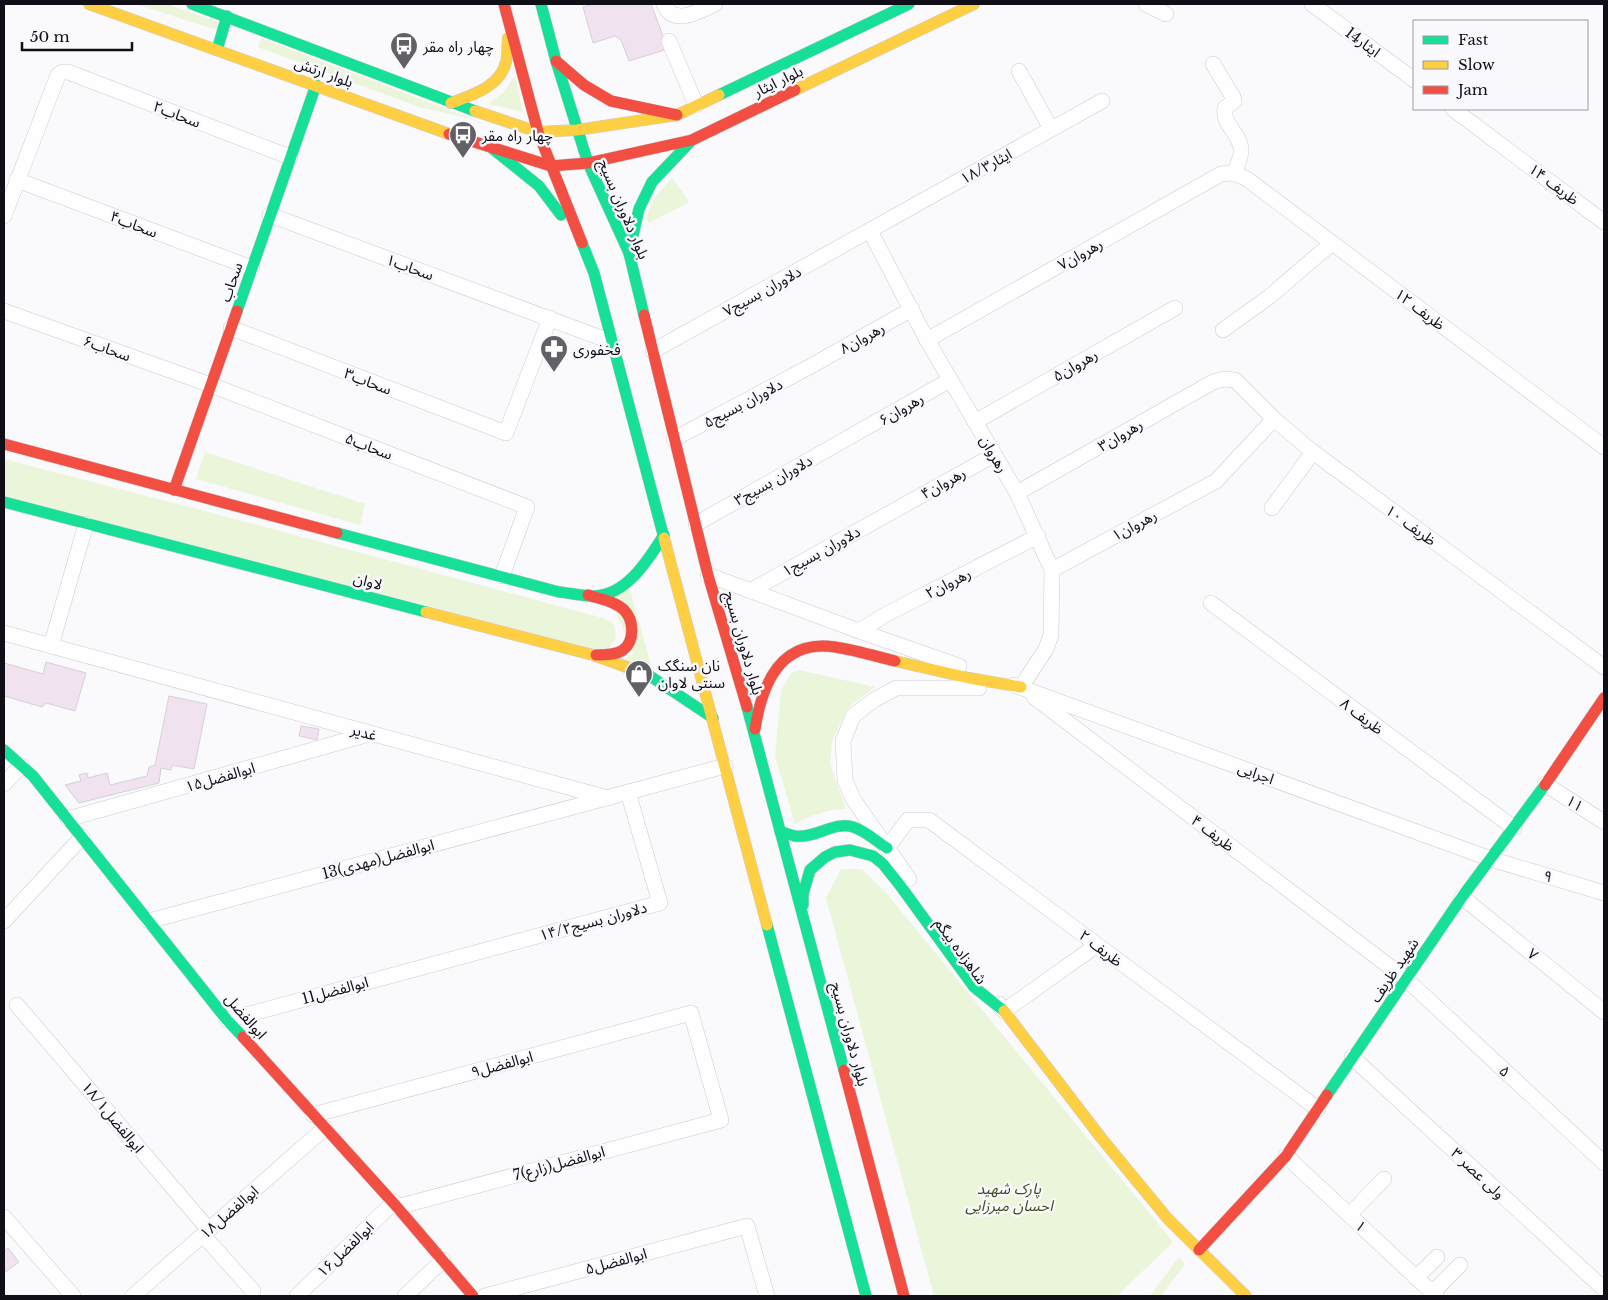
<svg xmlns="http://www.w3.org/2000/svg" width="1608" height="1300" viewBox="0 0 1608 1300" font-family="'Libre Baskerville','Noto Sans Arabic',serif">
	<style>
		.green { fill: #eaf5da }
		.building { fill: #f0e2ef; stroke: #d6d1d6 }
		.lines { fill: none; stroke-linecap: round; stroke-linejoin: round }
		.street-casing { stroke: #cccbd1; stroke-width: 16 }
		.fast-casing { stroke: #cccbd1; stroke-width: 12 }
		.slow-casing { stroke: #cccbd1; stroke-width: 12 }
		.jam-casing { stroke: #cccbd1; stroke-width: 12 }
		.street { stroke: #fefeff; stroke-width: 15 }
		.fast { stroke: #16e098; stroke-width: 11 }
		.slow { stroke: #ffcf43; stroke-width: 11 }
		.jam { stroke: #f24e42; stroke-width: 11 }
		.labels { text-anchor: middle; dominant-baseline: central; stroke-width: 5; stroke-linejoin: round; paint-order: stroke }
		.street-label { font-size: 15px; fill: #100e17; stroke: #f9f8fd }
		.poi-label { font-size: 15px; fill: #100e17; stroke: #f9f8fd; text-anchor: start }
		.park-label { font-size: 15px; font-style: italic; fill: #384c15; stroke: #f9f8fd }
	</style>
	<rect width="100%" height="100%" fill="#faf9fc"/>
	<g class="green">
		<path d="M135,4H167L220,23L217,30Z"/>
		<path d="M261,38L514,135L468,118L419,107L258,47Z"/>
		<path d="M515,76L523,112L488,104L504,92Z"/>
		<path d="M672,178L689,202L649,223L646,218L655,197Z"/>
		<path d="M205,452L365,504L360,525L196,479Z"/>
		<path d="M4,459L235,519L603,618L614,624L616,638L609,648L594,649L4,496Z"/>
		<path d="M629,586L653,672L625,660L633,653L611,600Z"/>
		<path d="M799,670L875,687L847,709L832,741L830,764L846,809C825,810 814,814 795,824L775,756L781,690L791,673Z"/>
		<path d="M841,869H862L887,894L1173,1242L1117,1296H934L826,898Z"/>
		<path d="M1179,1257L1185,1264L1161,1296H1150Z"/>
	</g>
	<g class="building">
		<path d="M593,4H651L668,49L629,61L621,40L615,36L593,43L583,7Z"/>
		<path d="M46,662L86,673L75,711L46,703L42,707L4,696V663L43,674Z"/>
		<path d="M169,696L207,704L194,769L172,765L171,770L161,768L159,783L79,803L65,785L81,781L79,775L87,773L88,778L107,773L110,785L147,776L149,767L155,765Z"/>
		<path d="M301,726L319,729L317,740L299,736Z"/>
		<path d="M8,1248L19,1262L4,1273V1251Z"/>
	</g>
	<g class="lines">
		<defs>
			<g id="street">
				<path d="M664,4C673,27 700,11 715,4"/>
				<path d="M1146,4L1166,14"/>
				<path d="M1312,4L1414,80"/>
				<path d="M669,41L696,105"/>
				<path d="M1213,64L1233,97L1234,101L1225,108C1222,125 1240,133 1241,149C1242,156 1237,166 1234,173"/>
				<path d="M1019,71L1051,129"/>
				<path d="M1453,109L1604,222"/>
				<path d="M1234,173L1247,179L1604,447"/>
				<path d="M17,180L252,268"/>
				<path d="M270,215L612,342"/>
				<path d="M4,216L58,75L62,72H68L290,157"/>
				<path d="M870,231L927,340L1017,493L1052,570L1051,635L1046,649L1021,687"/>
				<path d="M4,311L211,385L527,507L502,576"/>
				<path d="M231,328L506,433L550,318"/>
				<path d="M1223,330L1269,297L1332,243"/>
				<path d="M927,340L1221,174L1234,173"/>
				<path d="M653,351L1102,101"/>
				<path d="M975,422L1175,308"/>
				<path d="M674,439L811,366L912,309"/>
				<path d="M1017,493L1213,382L1224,379L1235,380L1274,419L1313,452L1604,667"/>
				<path d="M1272,508L1313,452"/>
				<path d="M696,524L950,380"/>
				<path d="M1052,570L1216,481L1274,419"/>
				<path d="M708,575L859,631L959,666"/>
				<path d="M750,591L994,455"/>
				<path d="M1211,603L1514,828"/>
				<path d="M859,631L885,615L1038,536"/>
				<path d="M4,633L608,798"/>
				<path d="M51,646L86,524"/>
				<path d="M1014,685L1491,859L1604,893"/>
				<path d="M1034,697L1406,979L1604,1163"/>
				<path d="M4,784L21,766"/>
				<path d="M1545,784L1604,822"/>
				<path d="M68,819L369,734"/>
				<path d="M887,848L908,820H929L1318,1109"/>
				<path d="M909,879L853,799L845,780L843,741L853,716L874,700L896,688H979"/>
				<path d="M1462,897L1604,1012"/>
				<path d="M4,921L82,837"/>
				<path d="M149,921L725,766"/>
				<path d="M999,1004L1004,1011L1097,945"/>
				<path d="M17,1005L209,1230"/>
				<path d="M227,1020L660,903L628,792"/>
				<path d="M1352,1057L1604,1289"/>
				<path d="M313,1115L691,1013L721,1120L397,1207"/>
				<path d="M1286,1156L1436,1296"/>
				<path d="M1349,1215L1384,1179"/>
				<path d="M4,1217L73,1296"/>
				<path d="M203,1235L253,1291"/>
				<path d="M1416,1278L1437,1257"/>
				<path d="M1432,1293L1460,1265"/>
				<path d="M133,1296L325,1128"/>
				<path d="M297,1296L394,1202"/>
				<path d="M405,1296L443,1260"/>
				<path d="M485,1296L747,1226L767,1296"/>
			</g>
			<g id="fast">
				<path d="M192,4L475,111"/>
				<path d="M541,4L556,61L588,163L629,253L644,315"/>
				<path d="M217,50L227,16"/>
				<path d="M719,95L909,4"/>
				<path d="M493,149L539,186L561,215"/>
				<path d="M582,243L594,273L664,538"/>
				<path d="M629,253L639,209L652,182L692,140"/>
				<path d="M237,311L316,85"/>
				<path d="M4,502L426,612"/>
				<path d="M337,533L559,592C570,593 582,596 594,596C627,595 648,560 664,535"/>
				<path d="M632,669L650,676L713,718"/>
				<path d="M747,707L844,1070"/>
				<path d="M4,750L33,776L227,1020L243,1037"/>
				<path d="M780,831C785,833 790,835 795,836C815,839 834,821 853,827C866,831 876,841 887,848"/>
				<path d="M803,905V894L810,870L825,857L835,852L850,850L873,856L883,864L899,884L974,987L1004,1011"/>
				<path d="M767,925L866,1296"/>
				<path d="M1327,1095L1462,897L1545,785"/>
			</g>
			<g id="slow">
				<path d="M89,4L449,134"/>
				<path d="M795,90L974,4"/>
				<path d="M451,103C472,95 500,87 506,62C508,54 507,46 508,38"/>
				<path d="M475,111L538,132L577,130L677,115L719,95"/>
				<path d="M664,538L767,925"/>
				<path d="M426,612L593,655L632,669"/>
				<path d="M895,661L969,678L1021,687"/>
				<path d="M1004,1011L1102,1139L1168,1219L1246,1296"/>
			</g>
			<g id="jam">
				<path d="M504,4L538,132L582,243"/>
				<path d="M556,61L584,85L611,101L677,115"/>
				<path d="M449,134L551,166L588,163L692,140L795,90"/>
				<path d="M644,315L708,575L747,707"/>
				<path d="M4,444L337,533"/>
				<path d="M174,490L237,311"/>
				<path d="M588,595C600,599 615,601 624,610C634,620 635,641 623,650C616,655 605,655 596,655"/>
				<path d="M755,729C762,684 780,639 835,647C855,650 875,656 895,661"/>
				<path d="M1545,785L1604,698"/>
				<path d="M243,1037L397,1207L473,1296"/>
				<path d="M844,1070L904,1296"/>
				<path d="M1199,1250L1286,1156L1327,1095"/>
			</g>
		</defs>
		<use href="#street" class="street-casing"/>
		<use href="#fast" class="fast-casing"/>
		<use href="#slow" class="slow-casing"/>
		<use href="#jam" class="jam-casing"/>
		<use href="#street" class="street"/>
		<use href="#fast" class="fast"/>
		<use href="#slow" class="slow"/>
		<use href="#jam" class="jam"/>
	</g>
	<defs>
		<symbol id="bus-pin" viewBox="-11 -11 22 30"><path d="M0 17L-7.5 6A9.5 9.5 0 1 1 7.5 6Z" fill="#626067" stroke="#f9f8fd"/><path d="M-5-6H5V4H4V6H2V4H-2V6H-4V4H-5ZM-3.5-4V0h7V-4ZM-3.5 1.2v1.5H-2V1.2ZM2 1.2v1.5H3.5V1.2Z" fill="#fff"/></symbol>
		<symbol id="pharmacy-pin" viewBox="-11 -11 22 30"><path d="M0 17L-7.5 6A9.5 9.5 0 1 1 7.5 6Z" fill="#626067" stroke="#f9f8fd"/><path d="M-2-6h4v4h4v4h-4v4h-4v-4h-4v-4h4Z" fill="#fff"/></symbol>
		<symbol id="shop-pin" viewBox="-11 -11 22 30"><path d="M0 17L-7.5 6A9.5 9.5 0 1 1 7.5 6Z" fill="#626067" stroke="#f9f8fd"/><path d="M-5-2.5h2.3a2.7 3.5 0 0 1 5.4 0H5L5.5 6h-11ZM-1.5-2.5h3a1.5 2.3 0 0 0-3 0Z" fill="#fff"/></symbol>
	</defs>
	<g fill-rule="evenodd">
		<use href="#bus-pin" x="388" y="30" width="32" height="43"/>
		<use href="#bus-pin" x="447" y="119" width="32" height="43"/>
		<use href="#pharmacy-pin" x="538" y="333" width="32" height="43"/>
		<use href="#shop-pin" x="623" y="658" width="32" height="43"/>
	</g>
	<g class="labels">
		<g class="street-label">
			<text transform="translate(1363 42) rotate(37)">ایثار14</text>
			<text transform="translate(324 72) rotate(20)">بلوار ارتش</text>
			<text transform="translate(778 81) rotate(-26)">بلوار ایثار</text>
			<text transform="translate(177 114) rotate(21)">۲سحاب</text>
			<text transform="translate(986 166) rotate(-29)">ایثار۱۸/۳</text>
			<text transform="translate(1554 184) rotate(37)">ظریف ۱۴</text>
			<text transform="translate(624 209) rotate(67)">بلوار دلاوران بسیج</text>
			<text transform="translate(134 224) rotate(21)">۴سحاب</text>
			<text transform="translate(1080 254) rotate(-29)">رهروان۷</text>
			<text transform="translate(410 267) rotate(20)">۱سحاب</text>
			<text transform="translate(231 282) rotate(-71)">سحاب</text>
			<text transform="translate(762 291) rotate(-29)">دلاوران بسیج۷</text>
			<text transform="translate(1420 309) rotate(37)">ظریف ۱۲</text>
			<text transform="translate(862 338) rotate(-29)">رهروان۸</text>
			<text transform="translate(107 348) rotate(20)">۶سحاب</text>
			<text transform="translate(1075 365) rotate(-30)">رهروان۵</text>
			<text transform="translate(368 381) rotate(21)">۳سحاب</text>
			<text transform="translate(743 403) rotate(-28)">دلاوران بسیج۵</text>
			<text transform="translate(901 409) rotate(-30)">رهروان۶</text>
			<text transform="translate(1120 435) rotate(-30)">رهروان۳</text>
			<text transform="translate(369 446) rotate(21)">۵سحاب</text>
			<text transform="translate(994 454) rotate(60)">رهروان</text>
			<text transform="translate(773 480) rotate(-29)">دلاوران بسیج۳</text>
			<text transform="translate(943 483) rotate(-29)">رهروان۴</text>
			<text transform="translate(1134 525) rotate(-28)">رهروان۱</text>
			<text transform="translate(1411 525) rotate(36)">ظریف ۱۰</text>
			<text transform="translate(821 551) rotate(-29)">دلاوران بسیج۱</text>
			<text transform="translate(368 581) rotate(15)">لاوان</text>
			<text transform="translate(948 583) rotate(-27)">رهروان۲</text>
			<text transform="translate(744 643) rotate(74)">بلوار دلاوران بسیج</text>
			<text transform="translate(1362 716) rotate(37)">ظریف ۸</text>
			<text transform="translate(364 732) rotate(15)">غدیر</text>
			<text transform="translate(1256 773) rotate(20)">اجرایی</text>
			<text transform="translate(220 777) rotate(-16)">ابوالفضل۱۵</text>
			<text transform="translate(1575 803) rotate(33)">۱۱</text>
			<text transform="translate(1213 833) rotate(37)">ظریف ۴</text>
			<text transform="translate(378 859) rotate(-15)">13ابوالفضل(مهدی)</text>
			<text transform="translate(1548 876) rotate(17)">۹</text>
			<text transform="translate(593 921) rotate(-15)">۱۴/۲دلاوران بسیج</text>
			<text transform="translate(1101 948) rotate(37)">ظریف ۲</text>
			<text transform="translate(961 951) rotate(54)">شاهزاده بیگم</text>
			<text transform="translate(1533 954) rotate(39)">۷</text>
			<text transform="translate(1394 970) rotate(-56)">شهید ظریف</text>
			<text transform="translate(335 990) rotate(-15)">11ابوالفضل</text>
			<text transform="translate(246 1016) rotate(49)">ابوالفضل</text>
			<text transform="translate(850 1034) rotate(75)">بلوار دلاوران بسیج</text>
			<text transform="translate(502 1064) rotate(-15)">ابوالفضل۹</text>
			<text transform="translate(1505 1071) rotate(43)">۵</text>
			<text transform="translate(113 1117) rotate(50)">ابوالفضل۱۸/۱</text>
			<text transform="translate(559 1163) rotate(-15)">7ابوالفضل(زارع)</text>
			<text transform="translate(1478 1173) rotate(43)">ولی عصر ۳</text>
			<text transform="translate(229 1212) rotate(-41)">ابوالفضل۱۸</text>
			<text transform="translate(1361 1226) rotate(43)">۱</text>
			<text transform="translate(345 1249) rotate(-44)">ابوالفضل۱۶</text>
			<text transform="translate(616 1261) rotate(-15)">ابوالفضل۵</text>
		</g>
		<g class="poi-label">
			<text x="423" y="46">چهار راه مقر</text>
			<text x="482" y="135">چهار راه مقر‍</text>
			<text x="573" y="349">فخفوری</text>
			<text x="658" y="665">نان سنگک<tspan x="658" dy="17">سنتی لاوان</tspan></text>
		</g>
		<g class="park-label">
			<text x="1009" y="1188">پارک شهید<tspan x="1009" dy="17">احسان میرزایی</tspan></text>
		</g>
	</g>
	<rect width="1608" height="1300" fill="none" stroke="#100e17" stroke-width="10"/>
	<rect x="1413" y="20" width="175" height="90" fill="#f9f8fd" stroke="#9c9aa1"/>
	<rect x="1423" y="36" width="25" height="8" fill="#16e098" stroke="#9c9aa1"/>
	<text x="1458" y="45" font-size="15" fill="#100e17">Fast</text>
	<rect x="1423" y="61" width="25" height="8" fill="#ffcf43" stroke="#9c9aa1"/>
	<text x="1458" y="70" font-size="15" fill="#100e17">Slow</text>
	<rect x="1423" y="86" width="25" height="8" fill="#f24e42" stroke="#9c9aa1"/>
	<text x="1458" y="95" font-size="15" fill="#100e17">Jam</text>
	<path d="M22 42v8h110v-8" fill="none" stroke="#100e17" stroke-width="2.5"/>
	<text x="30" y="42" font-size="15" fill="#100e17" stroke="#f9f8fd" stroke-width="4" paint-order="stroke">50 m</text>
</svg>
